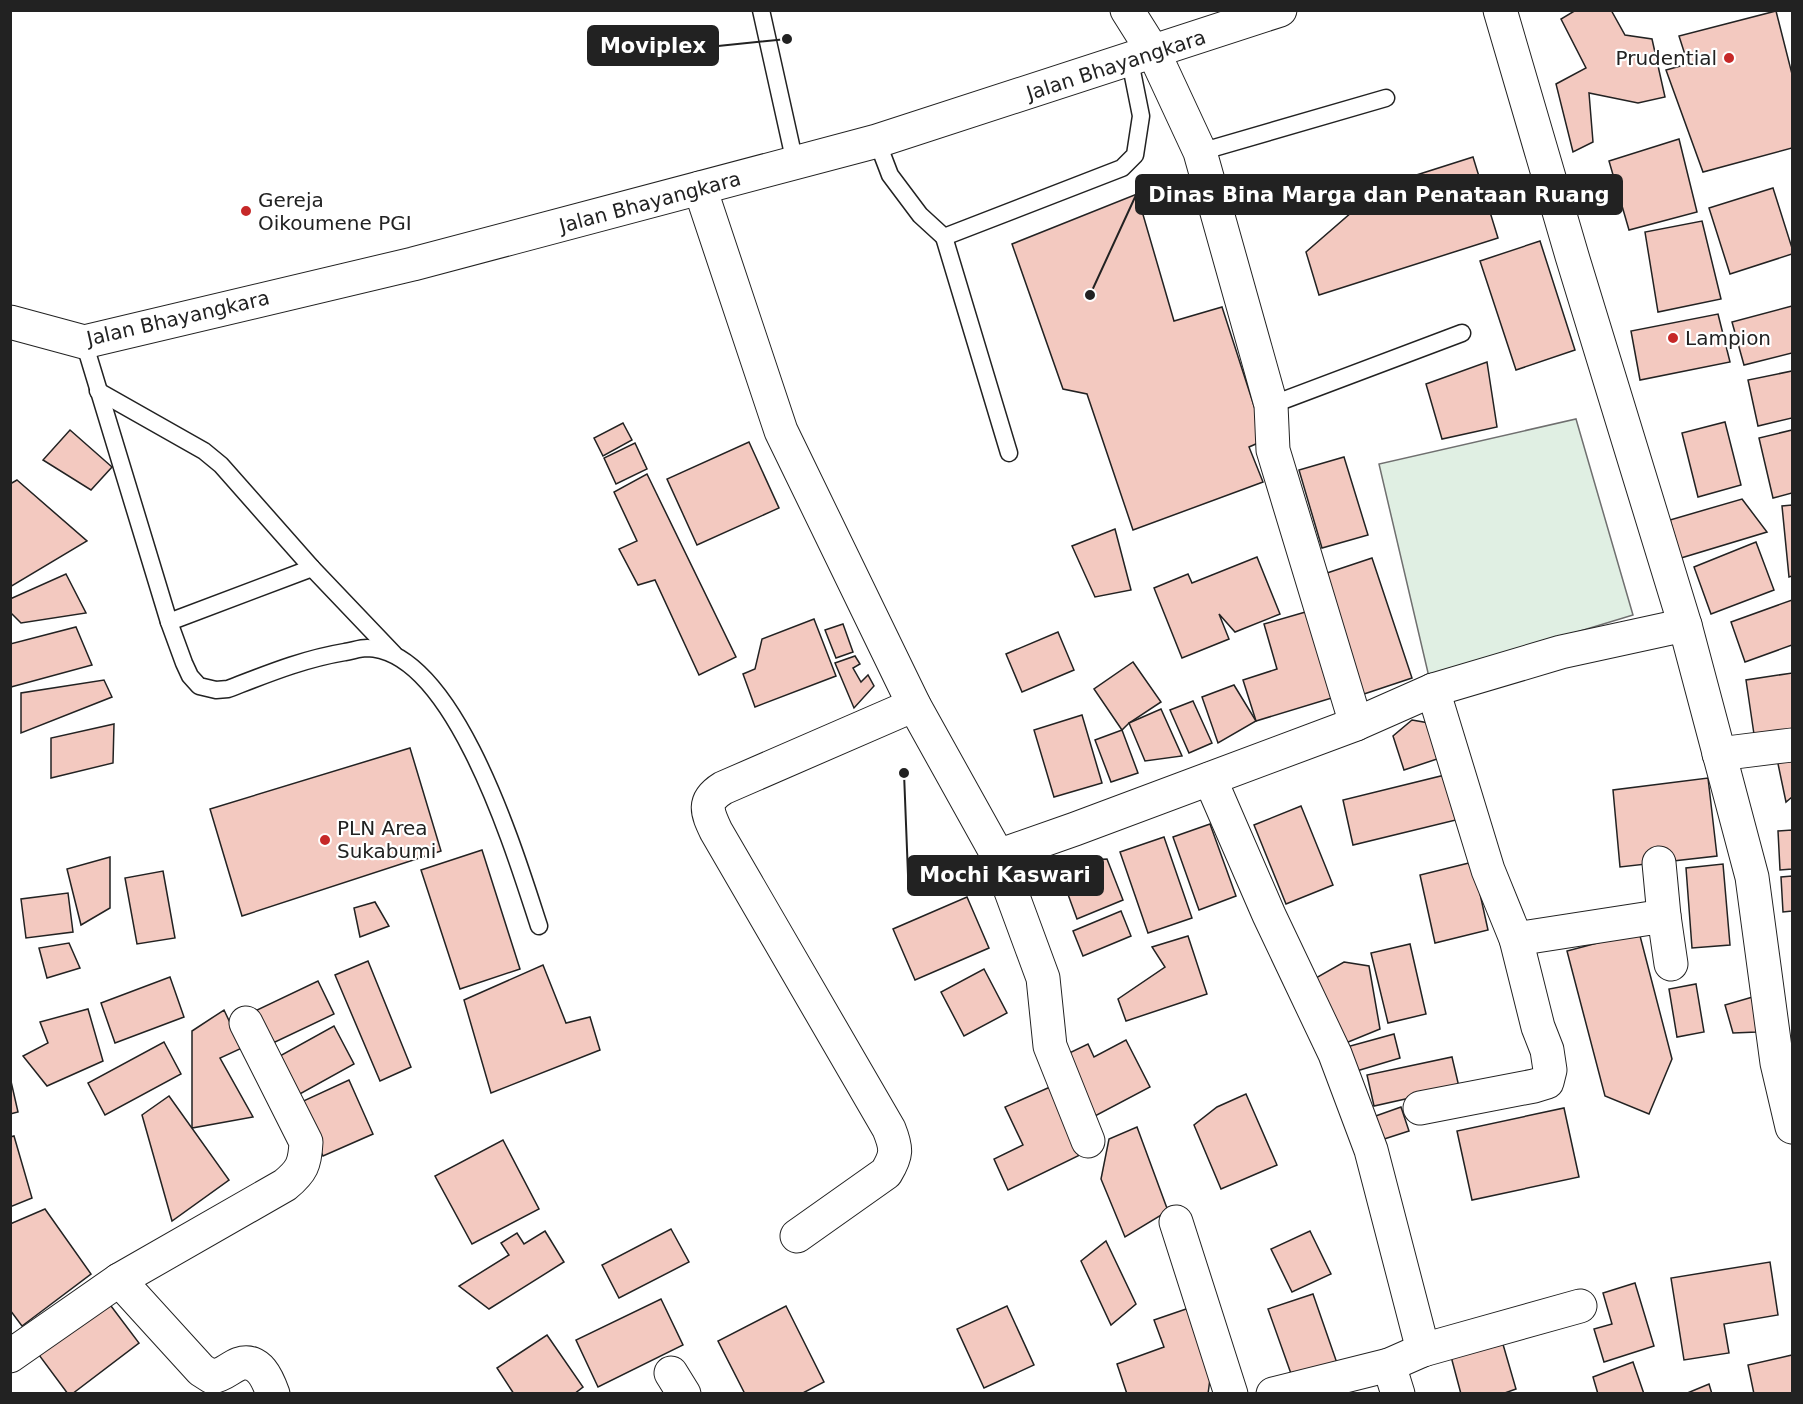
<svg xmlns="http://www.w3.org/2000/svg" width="1803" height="1404" viewBox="0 0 1803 1404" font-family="'DejaVu Sans',sans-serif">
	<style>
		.green { fill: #e0efe3; stroke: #6f6f6f; stroke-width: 1.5 }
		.building { fill: #f3c9c0; stroke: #222; stroke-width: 1.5 }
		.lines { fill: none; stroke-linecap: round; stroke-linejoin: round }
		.lane-casing { stroke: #222; stroke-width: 19 }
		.street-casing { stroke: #222; stroke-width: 35 }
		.highway-casing { stroke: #222; stroke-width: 35 }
		.lane { stroke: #fff; stroke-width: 16 }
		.street { stroke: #fff; stroke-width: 33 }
		.highway { stroke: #fff; stroke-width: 33 }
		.poi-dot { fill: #c62828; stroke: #fff; stroke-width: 2 }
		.labels { text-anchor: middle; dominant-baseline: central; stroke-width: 4.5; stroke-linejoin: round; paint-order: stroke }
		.poi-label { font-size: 20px; fill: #222; stroke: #fff; text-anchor: start }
		.street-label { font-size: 20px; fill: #222; stroke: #fff }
		.leader { fill: none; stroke: #222; stroke-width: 2 }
		.callout-dot { fill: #222; stroke: #fff; stroke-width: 2 }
		.callout { fill: #222; stroke: #222; stroke-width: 2 }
		.callout-label { font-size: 21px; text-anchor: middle; font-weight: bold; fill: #fff }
	</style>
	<rect width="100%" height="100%" fill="#fff"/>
	<path class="green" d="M1576,419L1633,615L1429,677L1379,464Z"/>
	<g class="building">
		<path d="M1576,10H1611L1625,35L1652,39L1665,97L1638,103L1589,93L1593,142L1573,152L1556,84L1586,68L1561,19Z"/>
		<path d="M1776,11L1792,74V148L1703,172L1666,70L1688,64L1679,36Z"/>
		<path d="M1679,139L1697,212L1629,230L1609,161Z"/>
		<path d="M1473,157L1498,238L1319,295L1306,252L1382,186Z"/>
		<path d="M1773,188L1792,248V254L1730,274L1709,208Z"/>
		<path d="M1137,194L1174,321L1222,307L1265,440L1249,447L1263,482L1133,530L1087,394L1063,389L1012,244Z"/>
		<path d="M1702,221L1721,299L1658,312L1645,232Z"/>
		<path d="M1540,241L1575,350L1516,370L1480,261Z"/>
		<path d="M1792,306V353L1744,365L1732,322Z"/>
		<path d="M1718,314L1730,362L1640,380L1631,331Z"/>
		<path d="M1487,362L1497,427L1442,439L1426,384Z"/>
		<path d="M1792,371V418L1758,426L1748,380Z"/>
		<path d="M1725,422L1741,485L1698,497L1682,433Z"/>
		<path d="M623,423L632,440L603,456L594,438Z"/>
		<path d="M70,430L112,467L91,490L43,460Z"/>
		<path d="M1792,430V493L1773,498L1759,438Z"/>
		<path d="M749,442L779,508L697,545L667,479Z"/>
		<path d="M635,443L647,469L616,484L604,458Z"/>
		<path d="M1344,457L1368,535L1322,548L1299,470Z"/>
		<path d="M647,474L736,657L699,675L655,580L638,585L619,549L637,541L614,492Z"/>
		<path d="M17,480L87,541L10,587V484Z"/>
		<path d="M1742,499L1767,532L1681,558L1670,520Z"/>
		<path d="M1792,505V576L1789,577L1782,506Z"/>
		<path d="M1115,529L1131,590L1095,597L1072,546Z"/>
		<path d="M1756,542L1774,590L1711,614L1694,567Z"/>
		<path d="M1257,557L1280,614L1235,632L1219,614L1229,639L1182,658L1154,588L1188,574L1192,583Z"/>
		<path d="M1372,558L1412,678L1358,696L1318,576Z"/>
		<path d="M66,574L86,613L21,623L10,612V599Z"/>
		<path d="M1792,600V645L1745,662L1731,622Z"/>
		<path d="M1309,611L1335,697L1256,721L1243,680L1277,669L1264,624Z"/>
		<path d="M814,619L836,676L755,707L743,674L755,669L762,639Z"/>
		<path d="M843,624L853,652L836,658L825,630Z"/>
		<path d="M76,627L92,665L11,687L10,644Z"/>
		<path d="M1058,632L1074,670L1022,692L1006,654Z"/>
		<path d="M855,656L860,664L853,668L861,682L868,675L874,686L854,708L835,663Z"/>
		<path d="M1133,662L1161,702L1129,723L1122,730L1094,689Z"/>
		<path d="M1792,673V735L1755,741L1746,680Z"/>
		<path d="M104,680L112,697L21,733V693Z"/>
		<path d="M1234,685L1256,721L1218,743L1202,697Z"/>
		<path d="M1193,701L1212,743L1189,753L1170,710Z"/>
		<path d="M1161,709L1182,756L1145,761L1129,723Z"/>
		<path d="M1082,715L1102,783L1054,797L1034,730Z"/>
		<path d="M1412,720L1429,723L1440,758L1404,770L1393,736Z"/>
		<path d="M114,724L113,763L51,778V738Z"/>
		<path d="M1122,730L1138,773L1111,782L1095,740Z"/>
		<path d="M410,748L441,851L242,916L210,809Z"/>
		<path d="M1792,757V797L1786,802L1777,759Z"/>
		<path d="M1449,774L1460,819L1353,845L1343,800Z"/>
		<path d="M1708,778L1717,856L1620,867L1613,790Z"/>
		<path d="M1301,806L1333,885L1286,904L1254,825Z"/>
		<path d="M1210,824L1236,896L1199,910L1173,837Z"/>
		<path d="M1792,830V869L1780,870L1778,831Z"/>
		<path d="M1164,837L1192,918L1148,933L1120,852Z"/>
		<path d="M482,850L520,969L460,989L421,870Z"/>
		<path d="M110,857V908L81,925L67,869Z"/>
		<path d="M1107,859L1123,900L1077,919L1066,889L1088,881L1087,860Z"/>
		<path d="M1473,862L1488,930L1435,943L1420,875Z"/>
		<path d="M1723,864L1730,945L1692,948L1686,868Z"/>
		<path d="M163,871L175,938L137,944L125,878Z"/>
		<path d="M1792,876V911L1783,912L1781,877Z"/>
		<path d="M68,893L73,932L26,938L21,899Z"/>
		<path d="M967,897L989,948L915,980L893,929Z"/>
		<path d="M375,902L389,926L360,937L354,908Z"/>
		<path d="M1121,911L1131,936L1083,956L1073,931Z"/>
		<path d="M1639,932L1672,1059L1649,1114L1605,1096L1567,951Z"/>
		<path d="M1188,936L1207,994L1126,1021L1118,999L1165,967L1152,947Z"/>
		<path d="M69,943L80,968L47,978L39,948Z"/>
		<path d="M1410,944L1426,1014L1388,1023L1371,953Z"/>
		<path d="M368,961L411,1067L380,1081L335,975Z"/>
		<path d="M1344,962L1369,966L1380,1029L1336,1047L1314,979Z"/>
		<path d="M543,965L566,1023L590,1017L600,1050L491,1093L464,1000Z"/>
		<path d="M984,969L1007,1013L964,1036L941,992Z"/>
		<path d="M170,977L184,1017L115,1043L101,1003Z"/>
		<path d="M318,981L334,1014L273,1043L257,1010Z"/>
		<path d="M1696,984L1704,1032L1677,1037L1669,989Z"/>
		<path d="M1756,996L1757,1032L1733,1033L1725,1005Z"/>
		<path d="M88,1009L103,1061L47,1086L23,1056L48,1043L40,1022Z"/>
		<path d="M224,1010L242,1048L220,1058L253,1117L192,1128V1031Z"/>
		<path d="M334,1026L354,1064L298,1095L278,1057Z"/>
		<path d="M1394,1034L1400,1058L1350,1073L1343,1048Z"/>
		<path d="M1126,1040L1150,1087L1095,1116L1063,1056L1088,1044L1094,1057Z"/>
		<path d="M164,1042L181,1074L105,1115L88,1083Z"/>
		<path d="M1452,1057L1459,1087L1374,1106L1367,1075Z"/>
		<path d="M10,1077L18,1112L10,1114Z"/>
		<path d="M349,1080L373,1134L323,1156L299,1103Z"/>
		<path d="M1050,1087L1082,1154L1008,1190L994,1159L1023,1145L1005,1107Z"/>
		<path d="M1246,1094L1277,1165L1221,1189L1194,1125L1217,1107Z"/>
		<path d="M169,1096L229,1180L172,1221L142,1115Z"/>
		<path d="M1401,1107L1409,1131L1378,1141L1370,1118Z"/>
		<path d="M1564,1108L1579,1177L1472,1200L1457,1131Z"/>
		<path d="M1137,1127L1168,1211L1125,1237L1101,1179L1109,1139Z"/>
		<path d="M14,1136L32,1198L10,1207V1137Z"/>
		<path d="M503,1140L539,1209L472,1244L435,1176Z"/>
		<path d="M45,1209L91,1274L22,1326L10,1310V1224Z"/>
		<path d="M671,1229L689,1262L619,1298L602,1265Z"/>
		<path d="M545,1231L564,1262L489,1309L459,1286L509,1255L501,1243L517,1233L524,1244Z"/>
		<path d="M1310,1231L1331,1274L1292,1292L1271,1249Z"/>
		<path d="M1106,1241L1136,1304L1111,1325L1081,1261Z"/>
		<path d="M1770,1262L1778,1315L1724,1324L1729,1353L1684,1360L1671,1278Z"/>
		<path d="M1635,1283L1654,1346L1604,1362L1594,1329L1612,1324L1603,1293Z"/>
		<path d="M1313,1294L1338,1366L1294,1382L1268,1309Z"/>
		<path d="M661,1299L683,1345L598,1387L576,1340Z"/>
		<path d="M108,1302L139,1343L72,1394H68L39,1355Z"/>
		<path d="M786,1306L824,1382L801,1394H745L718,1341Z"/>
		<path d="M1007,1306L1034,1365L984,1388L957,1329Z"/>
		<path d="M1189,1308L1211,1371L1208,1394H1127L1117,1364L1164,1347L1154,1320Z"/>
		<path d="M1500,1334L1516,1389L1502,1394H1461L1449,1349Z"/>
		<path d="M547,1335L583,1387L574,1394H514L497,1368Z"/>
		<path d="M1792,1355V1394H1754L1748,1365Z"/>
		<path d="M1633,1362L1644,1394H1598L1593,1377Z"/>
		<path d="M1709,1384L1712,1394H1685Z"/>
	</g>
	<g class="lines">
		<defs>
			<g id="lane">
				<path d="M761,10L795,163"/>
				<path d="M877,141L890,175L920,215L944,237L1122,168L1135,155L1141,116L1130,61"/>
				<path d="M1200,152L1386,98"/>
				<path d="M944,237L1009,453"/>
				<path d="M84,342L169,622L184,663L190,676L199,686L216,690L228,689C267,674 303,659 345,652C352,651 360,648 367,648C455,650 516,856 539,926"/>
				<path d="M98,391L204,451L221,465L312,568L394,654"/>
				<path d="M1271,405L1462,333"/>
				<path d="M169,622L312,568"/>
			</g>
			<g id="street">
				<path d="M1127,10L1154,53L1200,152L1271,405L1273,450L1356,724"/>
				<path d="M1500,10L1572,256L1685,625L1752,877L1777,1063L1792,1127"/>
				<path d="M700,188L781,431L914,705L998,856L1075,829L1356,724L1433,690L1561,652L1685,625"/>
				<path d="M1719,754L1792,745"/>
				<path d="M1210,779L1269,915L1335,1054L1371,1150L1423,1350"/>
				<path d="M998,856L1043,978L1050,1046L1088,1141"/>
				<path d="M1659,863L1664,916"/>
				<path d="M1516,939L1664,916L1671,964"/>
				<path d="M1420,1108L1534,1086L1547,1082L1550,1070L1547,1050L1538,1027L1516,939L1488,870L1433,690"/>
				<path d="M1176,1222L1231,1394"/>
				<path d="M797,1236L886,1173C897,1155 897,1149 889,1129L716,831C707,812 702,801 723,788L914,705"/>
				<path d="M119,1280L201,1370L212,1377C224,1375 229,1368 239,1364C259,1357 268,1380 273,1394"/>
				<path d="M10,1356L119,1280L285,1185C302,1171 305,1164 306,1142L246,1023"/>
				<path d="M1389,1365L1398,1394"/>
				<path d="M671,1373L684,1394"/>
				<path d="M1273,1394L1389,1365L1423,1350L1580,1306"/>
			</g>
			<path id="highway" d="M10,322L84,342L413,264L877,141L1280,10"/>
		</defs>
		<use href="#lane" class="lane-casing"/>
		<use href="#street" class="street-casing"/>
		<use href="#highway" class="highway-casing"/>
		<use href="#lane" class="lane"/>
		<use href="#street" class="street"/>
		<use href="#highway" class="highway"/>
	</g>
	<g class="poi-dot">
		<circle cx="1729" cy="58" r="6"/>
		<circle cx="246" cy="211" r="6"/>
		<circle cx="1673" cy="338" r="6"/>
		<circle cx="325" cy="840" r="6"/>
	</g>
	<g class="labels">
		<g class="poi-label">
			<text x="1717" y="58" text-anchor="end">Prudential</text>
			<text x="258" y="200">Gereja<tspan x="258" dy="23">Oikoumene PGI</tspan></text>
			<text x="1685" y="338">Lampion</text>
			<text x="337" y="828">PLN Area<tspan x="337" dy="23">Sukabumi</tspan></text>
		</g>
		<g class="street-label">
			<text transform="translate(1116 65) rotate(-18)">Jalan Bhayangkara</text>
			<text transform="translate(650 202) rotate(-15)">Jalan Bhayangkara</text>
			<text transform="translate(178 318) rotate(-13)">Jalan Bhayangkara</text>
		</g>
	</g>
	<path class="leader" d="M787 39L718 46M1090 295L1136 195M904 773L908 875"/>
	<g class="callout-dot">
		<circle cx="787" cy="39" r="6"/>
		<circle cx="1090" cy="295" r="6"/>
		<circle cx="904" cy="773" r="6"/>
	</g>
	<g class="callout">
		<rect x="588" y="26" width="130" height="39" rx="6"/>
		<rect x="1136" y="175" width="486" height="39" rx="6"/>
		<rect x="908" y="856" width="195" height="39" rx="6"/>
	</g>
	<g class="callout-label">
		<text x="653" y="53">Moviplex</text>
		<text x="1379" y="202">Dinas Bina Marga dan Penataan Ruang</text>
		<text x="1005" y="882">Mochi Kaswari</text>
	</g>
	<rect width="1803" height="1404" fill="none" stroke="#222222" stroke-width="24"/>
</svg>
